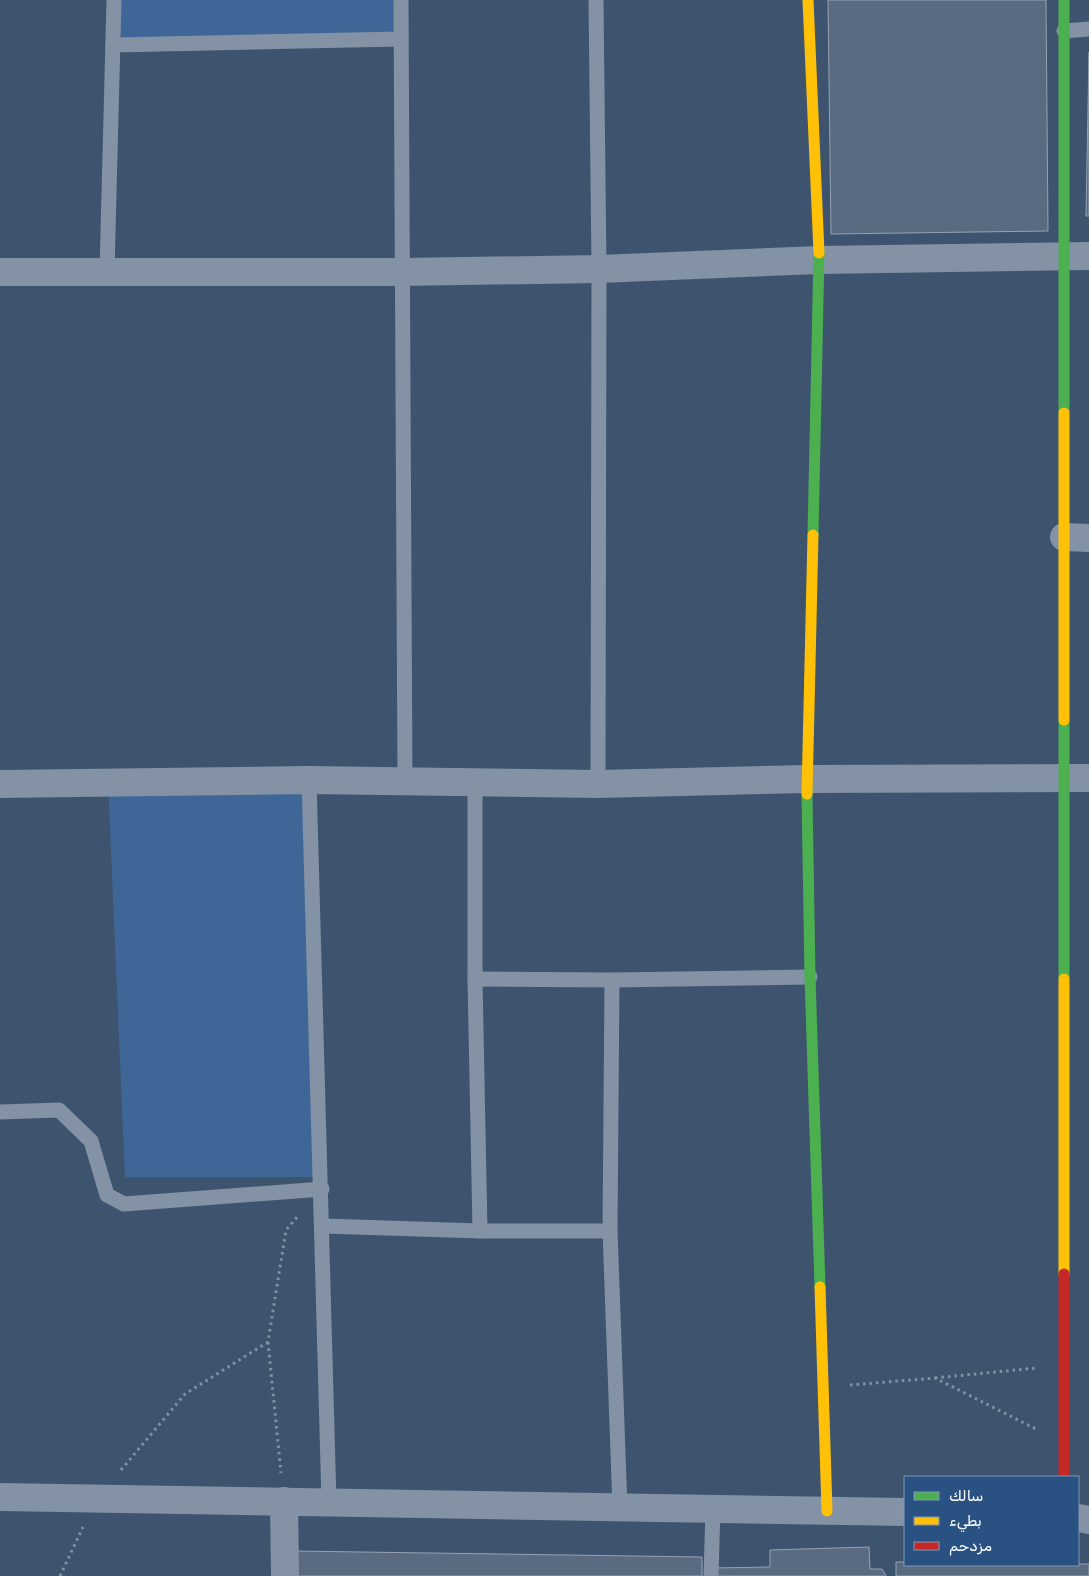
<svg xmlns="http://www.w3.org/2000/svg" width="1089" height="1576" viewBox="0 0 1089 1576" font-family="Rubik,'Noto Sans Arabic',sans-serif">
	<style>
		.green { fill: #3e6798 }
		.building { fill: #5a6b81; stroke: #96a3b3 }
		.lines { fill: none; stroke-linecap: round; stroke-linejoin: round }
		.path { stroke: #8392a4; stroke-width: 3; stroke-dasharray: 2.5 4; stroke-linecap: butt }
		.lane { stroke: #8392a4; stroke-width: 15 }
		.street { stroke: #8392a4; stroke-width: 28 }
		.fast { stroke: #4caf50; stroke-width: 11 }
		.slow { stroke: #ffc107; stroke-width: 11 }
		.jam { stroke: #c62828; stroke-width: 11 }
	</style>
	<rect width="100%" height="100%" fill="#3d536e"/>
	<g class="green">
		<path d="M114,0H401V39L113,45Z"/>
		<path d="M309,780L321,1177H125L108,782Z"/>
	</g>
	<g class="building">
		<path d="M828,0H1046L1048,231L831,234Z"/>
		<path d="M1089,52V216H1086Z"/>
		<path d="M869,1547L870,1569H882L886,1576H713L712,1568L770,1567V1550Z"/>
		<path d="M293,1551L702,1557V1576H292Z"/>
		<path d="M896,1562H905V1565L1089,1564V1576H896Z"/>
	</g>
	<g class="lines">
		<g class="path">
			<path d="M268,1342L281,1473"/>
			<path d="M935,1378L1036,1368"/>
			<path d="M850,1385L935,1378L1036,1429"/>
			<path d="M121,1470L185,1394L268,1342L286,1230L299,1215"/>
			<path d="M60,1576L83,1527"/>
		</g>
		<g class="lane">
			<path d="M401,0L405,781"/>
			<path d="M596,0L599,269L598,784"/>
			<path d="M1064,31L1089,29"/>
			<path d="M113,45L401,39"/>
			<path d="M107,271L114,0"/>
			<path d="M309,780L329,1502"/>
			<path d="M475,781V979L480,1231"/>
			<path d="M475,979L612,980L810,977"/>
			<path d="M612,980L610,1231L620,1508"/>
			<path d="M0,1112L59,1110L91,1141L107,1195L124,1204L322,1189"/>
			<path d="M323,1226L480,1231H610"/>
			<path d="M711,1576L713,1509"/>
		</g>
		<g class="street">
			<path d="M0,272H401L599,269L819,260L1089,256"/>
			<path d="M1064,537L1089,538"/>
			<path d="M0,784L309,780L598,784L807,779L1089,778"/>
			<path d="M0,1497L905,1512"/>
			<path d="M284,1501L285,1576"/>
			<path d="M1078,1518L1089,1520"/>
		</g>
		<g class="fast">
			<path d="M1064,0V413"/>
			<path d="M813,535L819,253"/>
			<path d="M1064,720V979"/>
			<path d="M807,794L810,977L820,1287"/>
		</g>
		<g class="slow">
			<path d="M808,0L819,253"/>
			<path d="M1064,413V720"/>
			<path d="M807,794L813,535"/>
			<path d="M1064,979V1274"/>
			<path d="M820,1287L827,1511"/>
		</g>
		<path class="jam" d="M1064,1274V1477"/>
	</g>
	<rect x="904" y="1476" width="175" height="90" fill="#295182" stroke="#7f97b4"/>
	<rect x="914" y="1492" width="25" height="8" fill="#4caf50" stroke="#7f97b4"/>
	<text x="949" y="1501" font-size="15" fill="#ffffff">سالك</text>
	<rect x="914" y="1517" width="25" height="8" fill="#ffc107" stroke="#7f97b4"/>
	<text x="949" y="1526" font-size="15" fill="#ffffff">بطيء</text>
	<rect x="914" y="1542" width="25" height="8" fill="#c62828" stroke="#7f97b4"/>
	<text x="949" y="1551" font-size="15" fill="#ffffff">مزدحم</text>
</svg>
